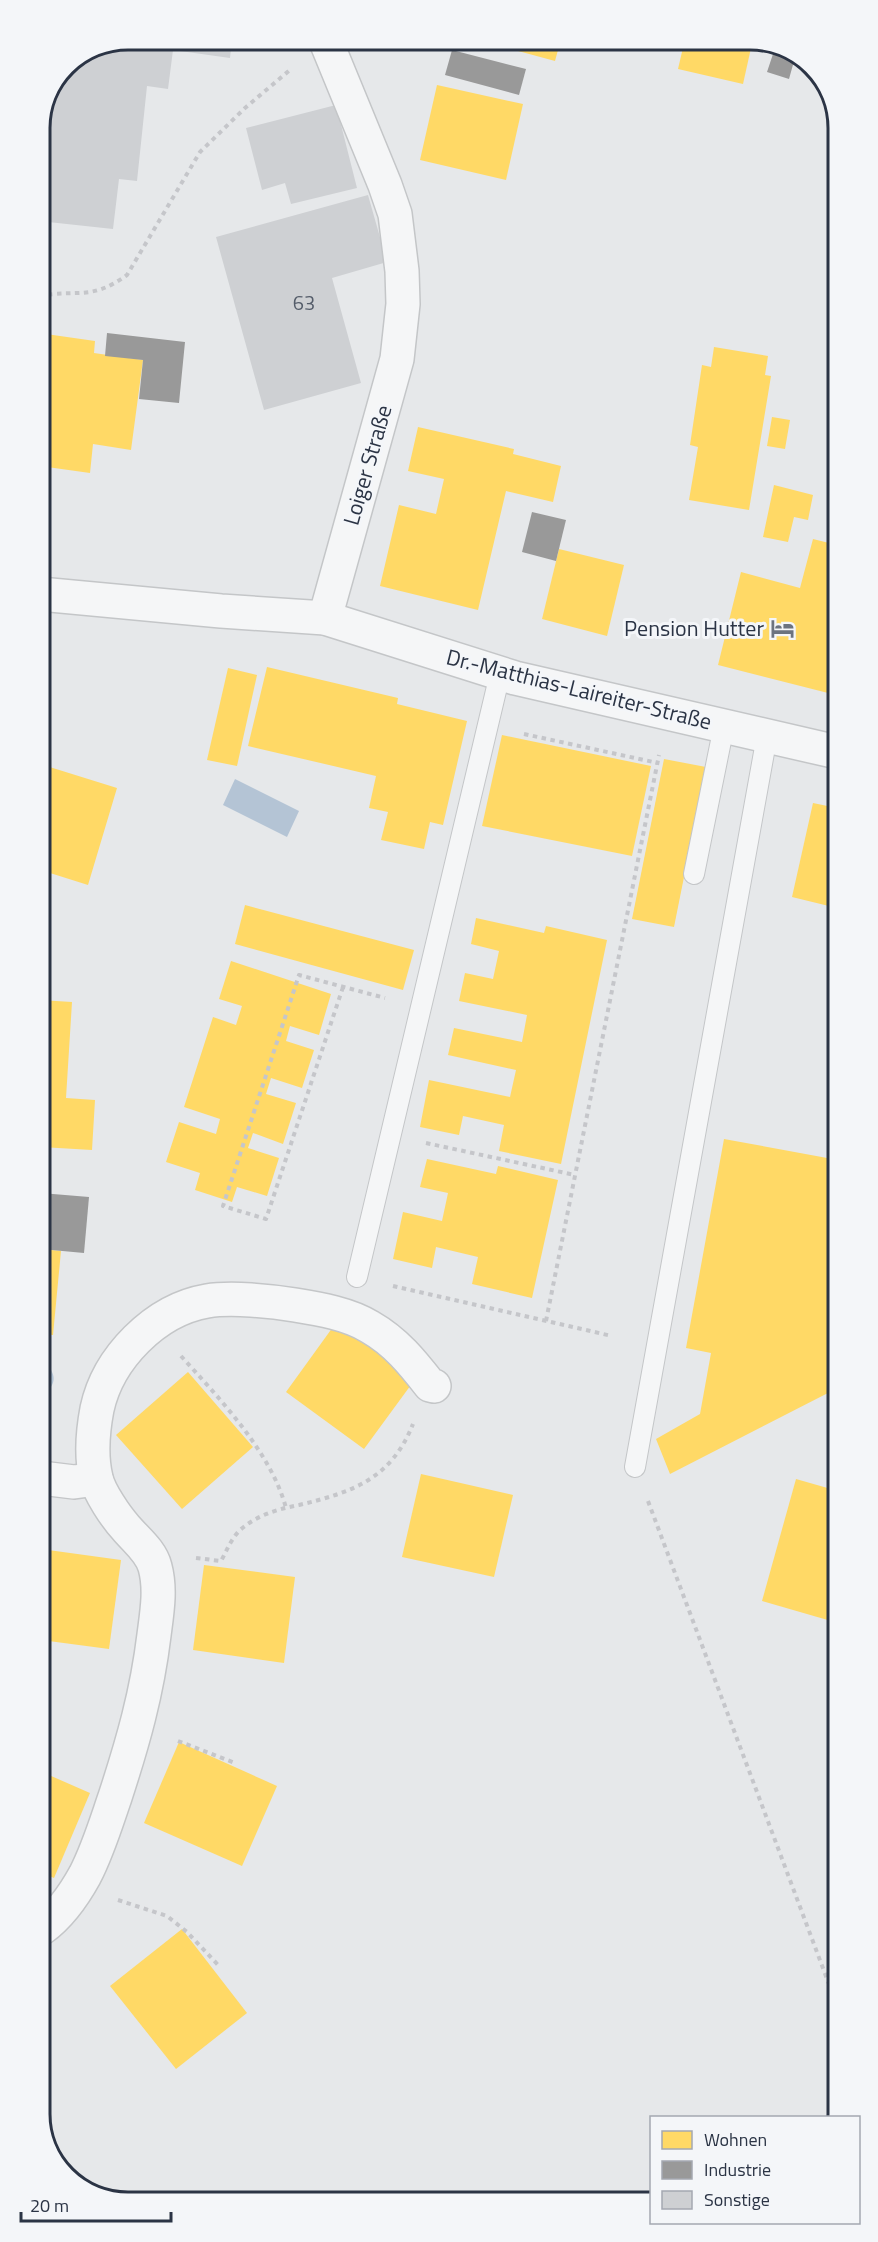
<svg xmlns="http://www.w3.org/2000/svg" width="878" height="2242" viewBox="0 0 878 2242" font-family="'Titillium Web',sans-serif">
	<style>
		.water { fill: #b4c4d5 }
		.homes { fill: #ffd966 }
		.industry { fill: #999 }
		.building { fill: #ced0d3 }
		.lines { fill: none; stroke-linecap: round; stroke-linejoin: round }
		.service-casing { stroke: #c4c6c8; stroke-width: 22 }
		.minor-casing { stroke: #c4c6c8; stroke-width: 36 }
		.path { stroke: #c5c6ca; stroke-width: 4; stroke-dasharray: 4.5 4.5; stroke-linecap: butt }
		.service { stroke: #f5f6f7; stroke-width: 20 }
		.minor { stroke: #f5f6f7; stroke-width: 33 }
		.labels { text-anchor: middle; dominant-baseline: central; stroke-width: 6; stroke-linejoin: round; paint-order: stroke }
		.number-label { font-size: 20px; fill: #545c69 }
		.street-label { font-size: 22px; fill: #2b3445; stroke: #f4f6f9 }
		.poi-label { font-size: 22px; fill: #2b3445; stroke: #f4f6f9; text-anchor: end }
		.rim { fill: none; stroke: #2b3445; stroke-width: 3 }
	</style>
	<rect width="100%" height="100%" fill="#e6e8ea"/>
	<g class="water">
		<path d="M235,779L299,811L287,837L223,805Z"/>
		<path d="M41,1364L51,1370C58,1382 50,1389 41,1398Z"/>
	</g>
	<g class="homes">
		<path d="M493,39H561L555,61L492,44Z"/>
		<path d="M685,39H753L743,84L678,69Z"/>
		<path d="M437,85L523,104L506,180L420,160Z"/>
		<path d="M39,333L95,341L94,353L143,360L131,450L93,444L90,473L40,466Z"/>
		<path d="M714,347L768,356L765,375L771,376L749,510L689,500L698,447L690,445L702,365L711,367Z"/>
		<path d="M772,417L790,420L785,449L767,446Z"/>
		<path d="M418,427L514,449L513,454L561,466L553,502L506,491L478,610L380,586L399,505L436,514L444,479L408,471Z"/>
		<path d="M774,485L813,495L808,520L794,517L788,542L763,537Z"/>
		<path d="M813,539L837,545V659L828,693L718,665L741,572L800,588Z"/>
		<path d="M559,549L624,565L607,636L542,619Z"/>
		<path d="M267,667L398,698L397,704L467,721L443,825L430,822L424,849L381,840L388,812L369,808L376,776L248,746Z"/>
		<path d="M228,668L257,675L237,766L207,760Z"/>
		<path d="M502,735L651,766L632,856L482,826Z"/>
		<path d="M664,759L706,767L674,927L632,919Z"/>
		<path d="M40,764L117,788L88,885L50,873L41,904Z"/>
		<path d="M813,803L837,808V908L792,897Z"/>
		<path d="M245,905L414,950L403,990L235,944Z"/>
		<path d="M476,918L544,933L546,926L607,940L561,1164L499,1151L504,1125L463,1116L459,1135L420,1127L429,1080L510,1097L516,1070L448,1055L454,1028L522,1042L527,1015L459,1001L465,973L493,979L499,951L471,944Z"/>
		<path d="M231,961L331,994L319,1035L290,1026L286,1041L314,1050L302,1088L271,1078L266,1094L296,1103L283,1144L253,1133L248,1148L279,1158L267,1196L237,1187L232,1202L195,1190L200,1173L166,1162L179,1122L216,1134L220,1119L184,1107L213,1017L236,1025L242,1006L219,999Z"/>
		<path d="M40,1000L72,1002L66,1098L95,1100L92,1150L41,1147Z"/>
		<path d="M724,1139L838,1160V1376H834L828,1393L670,1474L656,1439L700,1414L711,1353L686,1348Z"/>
		<path d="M427,1159L496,1174L498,1166L558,1180L532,1298L472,1284L478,1257L436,1247L432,1268L393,1259L403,1212L442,1221L448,1193L420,1187Z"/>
		<path d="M41,1249L61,1251L53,1335L41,1334Z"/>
		<path d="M338,1320L416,1378L364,1449L286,1392Z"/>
		<path d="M188,1372L253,1447L182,1509L116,1435Z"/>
		<path d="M421,1474L513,1495L494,1577L402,1557Z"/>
		<path d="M796,1479L838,1491V1623L762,1601Z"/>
		<path d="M41,1549L121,1560L109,1649L41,1640Z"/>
		<path d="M204,1565L295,1577L284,1663L193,1650Z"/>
		<path d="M179,1742L277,1786L242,1866L144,1823Z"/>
		<path d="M42,1772L90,1793L54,1878L42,1873Z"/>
		<path d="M182,1929L247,2013L176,2069L110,1986Z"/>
	</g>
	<g class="industry">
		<path d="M753,39L796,54L789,79L767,72L774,51L751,45Z"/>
		<path d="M452,50L526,69L519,95L445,75Z"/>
		<path d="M107,333L185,342L179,403L139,399L143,360L105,356Z"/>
		<path d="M532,512L566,520L556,561L522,552Z"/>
		<path d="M41,1193L89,1197L84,1253L41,1249Z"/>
	</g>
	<g class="building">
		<path d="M127,39H232L230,58L173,50L168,89L147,86L137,181L119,179L113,229L39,221V122L65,65Z"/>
		<path d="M336,105L357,188L291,204L285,183L262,190L246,128Z"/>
		<path d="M368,195L387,262L332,278L361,383L264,410L216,237Z"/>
	</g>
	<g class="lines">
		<defs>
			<g id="service">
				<path d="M694,874L724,726"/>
				<path d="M357,1277L500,674"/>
				<path d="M635,1467L767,736"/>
			</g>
			<g id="minor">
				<path d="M40,594L221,611L325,618L515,678L837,752"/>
				<path d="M325,618L397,359L403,304L402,271L395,214L385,185L325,39"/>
				<path d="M41,1478L74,1482L96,1479"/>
				<path d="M42,1928C60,1915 74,1895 85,1875C98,1850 106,1823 115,1797C133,1742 147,1693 154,1635C157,1612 161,1589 155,1567C151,1551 136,1540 126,1528C116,1517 99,1492 96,1478C91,1457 93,1430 97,1409C108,1358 155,1310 207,1301C231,1297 271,1301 295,1305C320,1309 349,1314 370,1327C396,1342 412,1362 430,1385L434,1386"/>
			</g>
		</defs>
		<use href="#service" class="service-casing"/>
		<use href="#minor" class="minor-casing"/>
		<g class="path">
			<path d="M39,296C78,289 91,301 127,275L200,152L245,108L291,69"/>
			<path d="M524,734L658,763"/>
			<path d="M343,987L266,1219L223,1206L299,975L385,998"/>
			<path d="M426,1143L575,1175"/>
			<path d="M393,1286L612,1336"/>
			<path d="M546,1321L659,755"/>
			<path d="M181,1356C219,1398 271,1452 286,1508"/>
			<path d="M648,1501L839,2011"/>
			<path d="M196,1558L221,1561C227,1550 231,1539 240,1530C257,1515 278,1509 299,1505C353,1492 391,1479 413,1424"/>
			<path d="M178,1741L235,1763"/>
			<path d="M118,1900L167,1916L187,1932L220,1967"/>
		</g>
		<use href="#service" class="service"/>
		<use href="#minor" class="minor"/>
	</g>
	<defs>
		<symbol id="hotel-bare" viewBox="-9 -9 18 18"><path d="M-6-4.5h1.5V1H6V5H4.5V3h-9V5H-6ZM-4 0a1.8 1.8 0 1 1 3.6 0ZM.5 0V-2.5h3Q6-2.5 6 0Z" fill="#6c737f" stroke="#f4f6f9" stroke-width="2.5" paint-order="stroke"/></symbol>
	</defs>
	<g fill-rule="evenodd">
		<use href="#hotel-bare" x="766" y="612" width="33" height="33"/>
	</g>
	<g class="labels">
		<g class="number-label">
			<text x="304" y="302">63</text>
		</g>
		<g class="street-label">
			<text transform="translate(367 465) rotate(-74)">Loiger Straße</text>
			<text transform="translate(579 689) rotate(14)">Dr.-Matthias-Laireiter-Straße</text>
		</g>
		<g class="poi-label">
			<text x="764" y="628">Pension Hutter</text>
		</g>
	</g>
	<path d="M0 0H878V2242H0ZM128 50H750A78 78 0 0 1 828 128V2114A78 78 0 0 1 750 2192H128A78 78 0 0 1 50 2114V128A78 78 0 0 1 128 50Z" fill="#f4f6f9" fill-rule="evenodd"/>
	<path class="rim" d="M128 50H750A78 78 0 0 1 828 128V2114A78 78 0 0 1 750 2192H128A78 78 0 0 1 50 2114V128A78 78 0 0 1 128 50Z"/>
	<rect x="650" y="2116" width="210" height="108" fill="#f4f6f9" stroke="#a4a8b1" stroke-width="1.5"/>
	<rect x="662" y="2131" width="30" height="18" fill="#ffd966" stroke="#a4a8b1" stroke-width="1.5"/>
	<text x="704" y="2146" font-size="18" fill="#2b3445">Wohnen</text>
	<rect x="662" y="2161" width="30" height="18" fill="#999999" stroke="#a4a8b1" stroke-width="1.5"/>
	<text x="704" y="2176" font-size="18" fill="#2b3445">Industrie</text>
	<rect x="662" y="2191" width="30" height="18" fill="#ced0d3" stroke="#a4a8b1" stroke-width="1.5"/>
	<text x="704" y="2206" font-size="18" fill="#2b3445">Sonstige</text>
	<path d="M21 2212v9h150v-9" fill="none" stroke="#2b3445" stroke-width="3"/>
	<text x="30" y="2212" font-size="18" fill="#2b3445" stroke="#f4f6f9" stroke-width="4.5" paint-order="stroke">20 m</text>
</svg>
